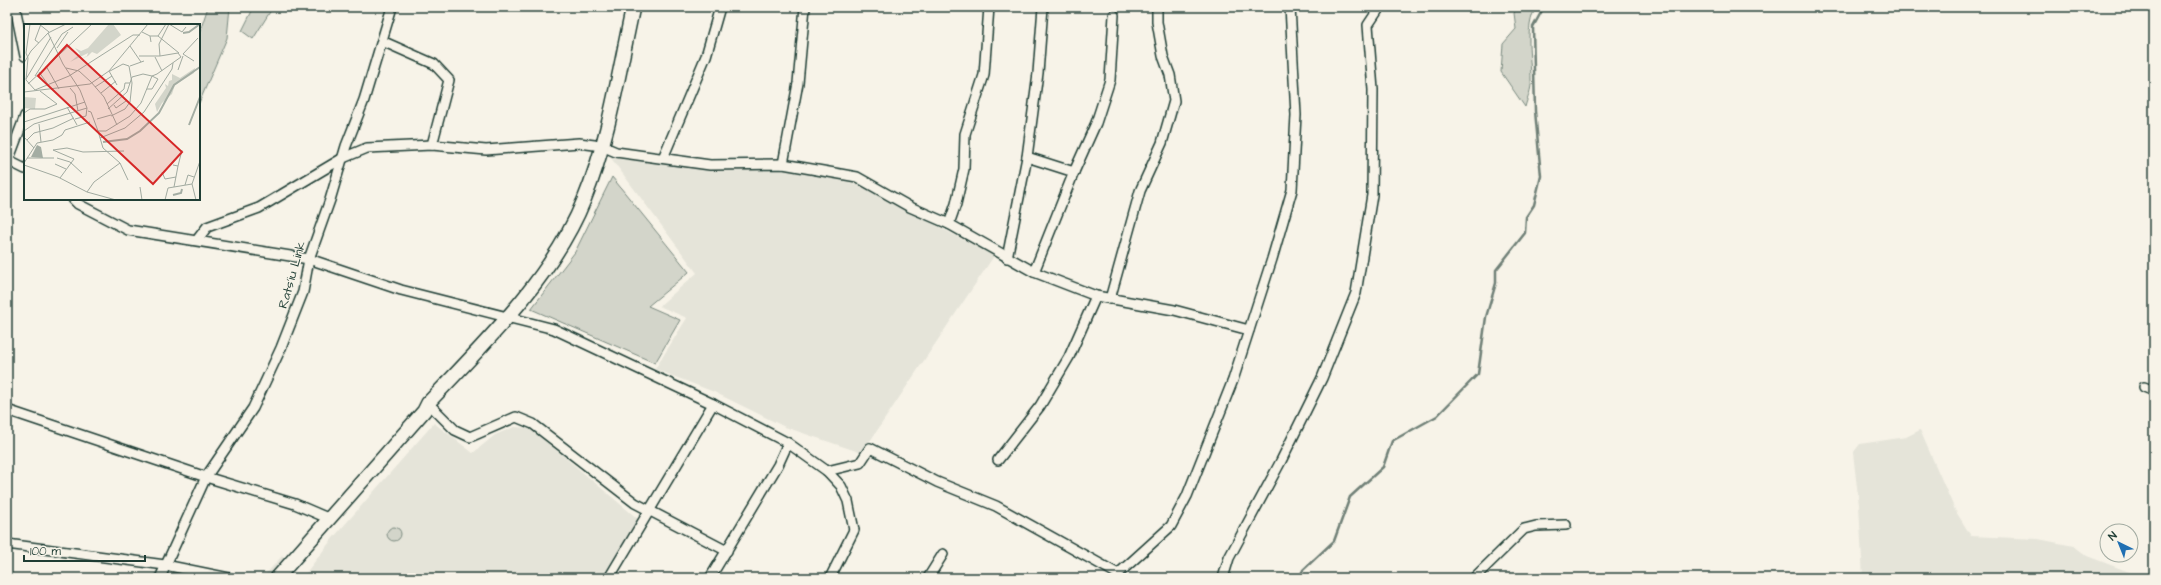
<svg xmlns="http://www.w3.org/2000/svg" width="2161" height="585" viewBox="0 0 2161 585" font-family="'Architects Daughter',sans-serif">
	<style>
		.built { fill: #e5e4d9 }
		.green { fill: #d3d5ca; stroke: #79897f }
		.lines { fill: none; stroke-linecap: round; stroke-linejoin: round }
		.stream { stroke: #6f8077; stroke-width: 2.5 }
		.street-casing { stroke: #1f3d34; stroke-width: 12 }
		.secondary-casing { stroke: #1f3d34; stroke-width: 16 }
		.street { stroke: #f7f3e8; stroke-width: 9 }
		.secondary { stroke: #f7f3e8; stroke-width: 13 }
		.labels { text-anchor: middle; dominant-baseline: central; stroke-width: 3; stroke-linejoin: round; paint-order: stroke }
		.street-label { font-size: 13px; fill: #1f3d34; stroke: #f7f3e8 }
		.inset-river { fill: none; stroke: #a4ada3; stroke-width: 2 }
		.inset-road { fill: none; stroke: #a1aaa0; stroke-width: 1 }
		.view { fill: #d62828; fill-opacity: 0.15; stroke: #d62828; stroke-width: 2 }
		.inset-edge { fill: none; stroke: #1f3d34; stroke-width: 2 }
	</style>
	<rect width="100%" height="100%" fill="#f7f3e8"/>
	<filter id="ink" filterUnits="userSpaceOnUse"><feTurbulence type="fractalNoise" baseFrequency=".025" numOctaves="2"/><feDisplacementMap in="SourceGraphic" scale="8" xChannelSelector="R" yChannelSelector="G"/><feConvolveMatrix kernelMatrix="1 2 1 2 8 2 1 2 1" color-interpolation-filters="sRGB"/></filter>
	<g filter="url(#ink)">
		<g class="built">
			<path d="M611,158L709,169L788,170L858,184L994,256L862,453L785,427L714,392L655,369L687,318L659,306L697,273Z"/>
			<path d="M434,423L473,453L495,435L514,427L530,428L638,519L602,578H302L333,538Z"/>
			<path d="M1920,430L1955,510L1971,536L2038,539L2074,546L2087,556L2145,578H1863L1859,505L1853,453L1860,444L1906,437Z"/>
			<path d="M282,556L298,578H262L266,574Z"/>
		</g>
		<g class="green">
			<path d="M208,7H230L227,38L199,103V34Z"/>
			<path d="M254,7H273L253,39L242,31Z"/>
			<path d="M1518,7H1536C1524,28 1531,57 1531,80C1532,89 1527,99 1525,107L1501,72L1503,44L1516,29L1514,13Z"/>
			<path d="M612,177L689,272L648,306L680,320L655,363L531,309L575,252Z"/>
			<circle cx="394" cy="534" r="7"/>
		</g>
		<g class="lines">
			<path class="stream" d="M1299,578L1303,570L1334,541L1350,497L1383,467L1392,441L1437,416L1478,374L1486,317L1496,283V270L1525,233L1526,217L1534,205L1541,176L1535,111L1533,27L1544,7"/>
			<defs>
				<g id="street">
					<path d="M15,7L25,56"/>
					<path d="M382,41L434,64L449,80L432,145"/>
					<path d="M1027,157L1074,172L1096,123L1110,80L1114,15"/>
					<path d="M663,158L706,56L720,7"/>
					<path d="M7,160L25,169"/>
					<path d="M7,164L25,116"/>
					<path d="M783,164L798,83L805,7"/>
					<path d="M73,199L78,204L128,230L309,259L401,290L554,329L713,404L788,443L827,471L841,486L848,501L854,530L830,578"/>
					<path d="M949,224L956,204L964,169L965,134L984,75L989,7"/>
					<path d="M197,240L207,227L259,208L343,158L367,148L432,145L486,150L579,143L602,146L616,152L710,165L783,164L857,177L910,207L949,224L1034,272L1096,296L1174,310L1249,330"/>
					<path d="M1007,258L1027,157L1038,73L1043,7"/>
					<path d="M1034,272L1074,172"/>
					<path d="M1110,299L1140,191L1162,143L1174,101L1170,75L1163,56L1157,22V7"/>
					<path d="M2144,387L2154,391"/>
					<path d="M428,403L455,430L470,437L516,417L533,424L635,503L727,551"/>
					<path d="M7,410L206,477L295,504L330,519"/>
					<path d="M998,460L1040,406L1069,357L1096,296"/>
					<path d="M827,471L860,463L870,448L937,482L996,506L1118,574L1171,526L1187,496L1233,380L1272,259L1292,190L1296,115L1290,7"/>
					<path d="M7,544L165,565L229,578"/>
					<path d="M160,578L206,477L253,408L281,348L303,292L309,259L330,200L346,146L364,100L392,7"/>
					<path d="M609,578L713,404"/>
					<path d="M710,578L778,465L788,443"/>
					<path d="M928,578L943,554"/>
					<path d="M1223,578L1229,558L1281,461L1322,378L1356,293L1372,195L1373,90L1368,25L1380,7"/>
					<path d="M1474,578L1524,529L1536,526L1566,525"/>
				</g>
				<path id="secondary" d="M277,578L424,411L428,403C484,344 553,277 584,200C609,139 619,71 633,7"/>
			</defs>
			<use href="#street" class="street-casing"/>
			<use href="#secondary" class="secondary-casing"/>
			<use href="#street" class="street"/>
			<use href="#secondary" class="secondary"/>
		</g>
	</g>
	<g class="labels">
		<g class="street-label">
			<text transform="translate(292 275) rotate(-74)">Rats'iu Link</text>
		</g>
	</g>
	<g transform="translate(24 24)">
		<rect width="176" height="176" fill="#f7f3e8"/>
		<path d="M85,0H89L97,11L73,30L68,28L64,32L55,36L63,32L64,29L46,38L56,30L51,24L57,27L64,24ZM171,44L170,49L151,61L148,70L138,79L133,88L131,80L142,64L141,60L144,62L145,57L148,56V50L156,54ZM0,73L12,74L11,85L0,84Z" fill="#d3d5ca"/>
		<path d="M13,121L17,123L19,134L7,133Z" fill="#a4ada3"/>
		<path class="inset-river" d="M159,9L165,8L176,0M165,101L176,73M79,118L103,115L116,107L135,89L150,61L176,43M149,171L157,169L158,165"/>
		<path class="inset-road" d="M6,0L2,29L4,34L2,56L11,66M15,0L25,8M145,0L158,8L162,3M118,8L126,12L127,18M24,9L39,40L56,66L63,84L62,92L51,95M126,12H134L155,29M134,12L142,0M15,19L11,16L17,0M106,22L117,38M33,24L44,8M159,30L174,14M159,30L170,37M115,32H136M131,33L138,47M0,39L7,27L24,9L42,0M22,42L35,65M106,42L120,37M42,44L55,47L67,58L80,73L93,101M154,46L159,32M85,47L93,61M86,47L99,40L105,42L108,59L106,78L101,85L87,92M15,48L28,66M11,52L38,10L49,3M2,55L27,13M4,60L68,0M71,63L88,52M46,64L51,70L54,87M11,66L45,52L109,11H116M16,67L33,80M0,68L66,60L85,47L124,0M77,69L92,57M83,80L100,65L101,59H106M90,81L92,84L102,77M43,83L53,101M84,85L103,68L108,53L119,50L128,52L133,50L157,33L154,29L136,32L135,20L145,0M64,87L67,88L74,107H82L106,92L117,79L128,52L134,55L128,65H123M0,89L6,85H21L33,80M73,95L87,91M0,98L61,78M15,100L17,118M0,107L10,100L63,84M74,107L79,124L96,139L104,156M0,113L10,124M76,114L101,104L120,88L148,45L149,39M3,116L10,109L29,104L50,94M3,134H30M33,134L46,138L58,149M0,139L13,119L29,116L38,111L41,106L66,98M31,140L42,145M0,141L34,153L63,168L92,176M149,141L154,142L150,163M154,142L158,126M138,148L141,155L152,153M36,154L50,135L29,126L43,124L59,128L100,127M161,161L164,151L170,153M116,163L118,176M63,168L70,158L96,139M141,176L144,164L168,160M172,176L168,160L176,137"/>
		<path class="view" d="M43,21L158,128L129,160L14,52Z"/>
		<rect width="176" height="176" class="inset-edge"/>
	</g>
	<rect width="2161" height="585" fill="none" stroke="#f7f3e8" stroke-width="24"/>
	<rect x="12" y="12" width="2137" height="561" fill="none" stroke="#1f3d34" stroke-width="1.5" filter="url(#ink)"/>
	<g transform="translate(2119 543) rotate(317)"><circle r="19" fill="#f7f3e8" stroke="#a1aaa0"/>
	<path d="M0-3L7 15L0 10L-7 15Z" fill="#1f6fb2"/>
	<text y="-6" font-size="11" font-weight="bold" text-anchor="middle" fill="#1f3d34">N</text>
	</g>
	<path d="M24 555v6h121v-6" fill="none" stroke="#1f3d34" stroke-width="2"/>
	<text x="30" y="555" font-size="12" fill="#1f3d34" stroke="#f7f3e8" stroke-width="3" paint-order="stroke">100 m</text>
</svg>
